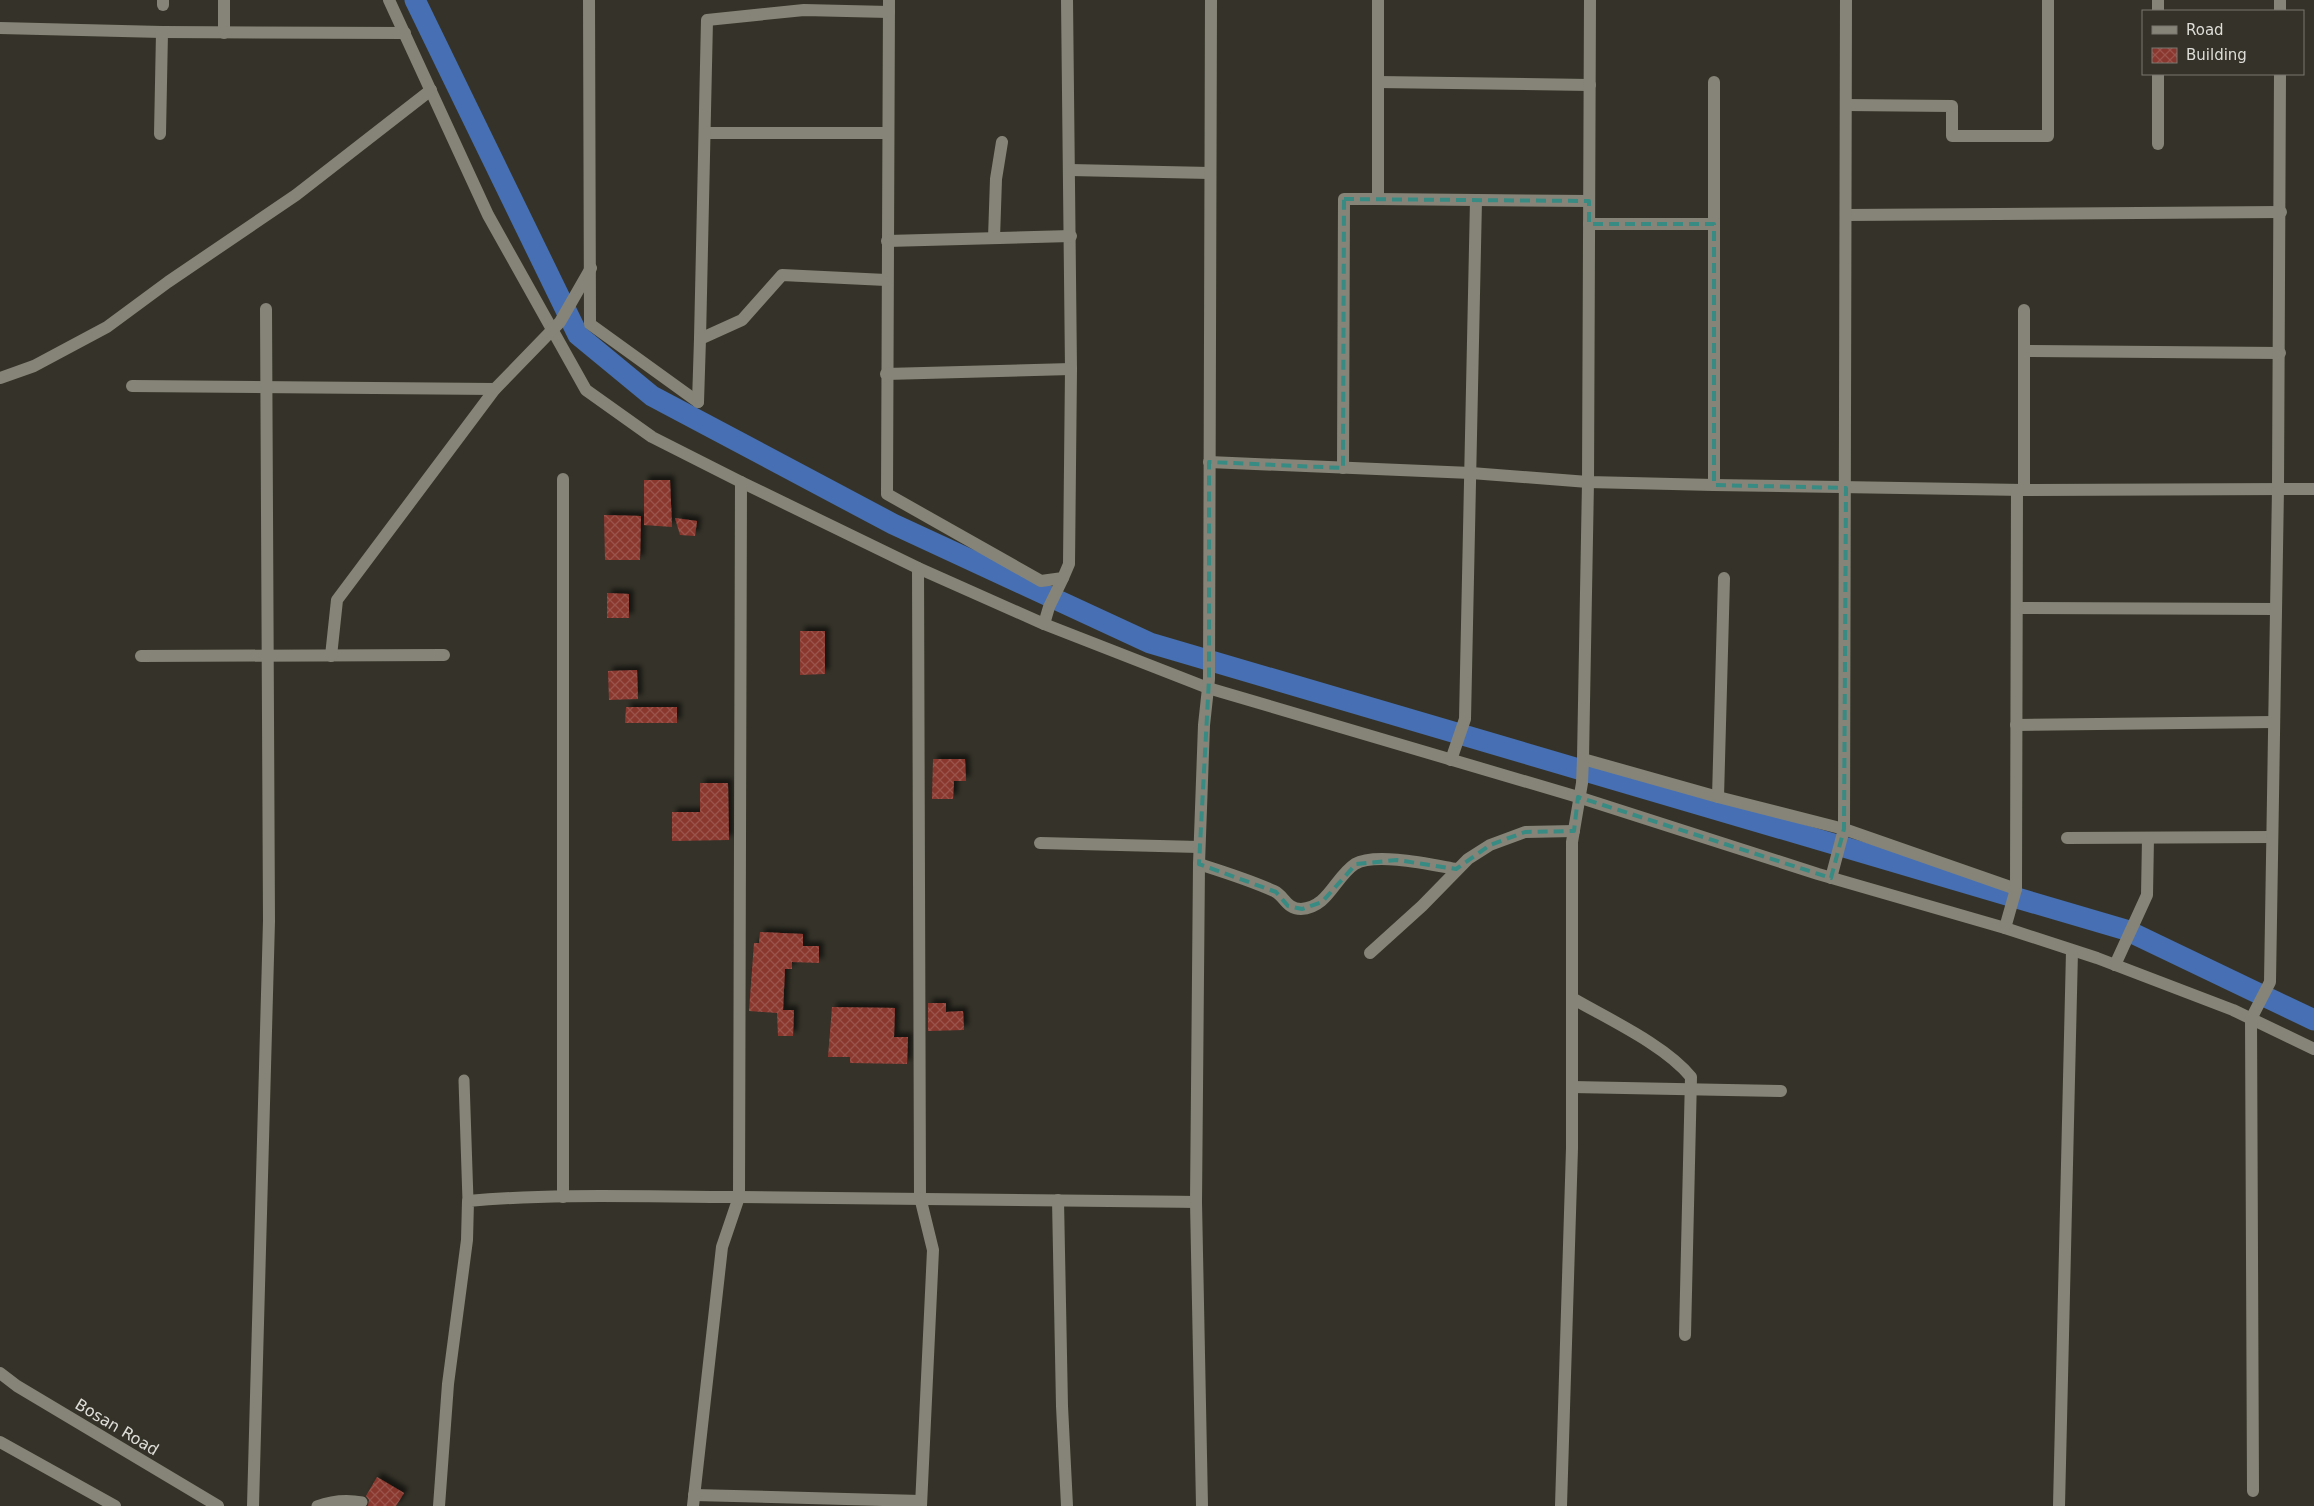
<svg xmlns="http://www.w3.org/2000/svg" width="2314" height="1506" viewBox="0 0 2314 1506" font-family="'DejaVu Sans',sans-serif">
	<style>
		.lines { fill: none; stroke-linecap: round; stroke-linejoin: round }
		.canal { stroke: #4670b3; stroke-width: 21 }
		.building { fill: url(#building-cross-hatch); filter: url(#shadow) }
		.lane { stroke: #868478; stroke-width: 11 }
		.street { stroke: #868478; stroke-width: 12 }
		.secondary { stroke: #868478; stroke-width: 12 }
		.marked { fill: none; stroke: #388b83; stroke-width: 4; stroke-dasharray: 10 6; stroke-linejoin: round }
		.labels { text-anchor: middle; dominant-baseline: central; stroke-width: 5; stroke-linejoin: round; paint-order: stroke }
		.street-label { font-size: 16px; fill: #deddd7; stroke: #353329 }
	</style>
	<defs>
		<pattern id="building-cross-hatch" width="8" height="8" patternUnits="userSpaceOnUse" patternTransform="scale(1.25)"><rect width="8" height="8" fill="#8a372f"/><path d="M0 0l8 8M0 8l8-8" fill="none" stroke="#9a544c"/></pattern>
		<filter id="shadow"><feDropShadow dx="4.5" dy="-4.5" stdDeviation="2.5" flood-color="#0009"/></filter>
	</defs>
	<rect width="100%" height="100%" fill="#353329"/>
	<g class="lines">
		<path class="canal" d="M415,0L578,335L652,396L893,524L1150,643L2126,930L2314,1020"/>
	</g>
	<g class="building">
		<path d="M644,480H670L672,527L644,525Z"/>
		<path d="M604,515L641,516L640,560H605Z"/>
		<path d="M675,518L697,521L695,536L680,535Z"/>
		<path d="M607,593L629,594V618H607Z"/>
		<path d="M800,631H825V674L800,675Z"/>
		<path d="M637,670L638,699L609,700L608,671Z"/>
		<path d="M626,707H677V723H625Z"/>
		<path d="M933,759H965L966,781H954L953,799H932Z"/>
		<path d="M700,783H728L729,840L672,841V812H700Z"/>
		<path d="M760,932L803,934V946H819V963L792,962V969H785L783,1010H794L793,1036H778L777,1013L749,1011L754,943H759Z"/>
		<path d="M928,1003H946V1012L963,1011L964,1030L928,1031Z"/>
		<path d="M832,1007L895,1008L894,1037H908L907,1064L850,1063V1057H828Z"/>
		<path d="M377,1477L404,1493L396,1506H368L369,1500L366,1496Z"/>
	</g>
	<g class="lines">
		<g class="lane">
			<path d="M464,1080L468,1201"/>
			<path d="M317,1506C333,1500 346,1499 362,1502"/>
		</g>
		<g class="street">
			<path d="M224,0V33"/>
			<path d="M389,0L488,215L586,390L652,437L741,482L918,568L1044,624L1208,688L1578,797L1818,874L2005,928L2097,958L2233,1010L2314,1049"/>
			<path d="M589,0L590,324L698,402"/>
			<path d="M889,0L887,494L1041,581L1063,578L1069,564L1071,369L1067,0"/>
			<path d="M2158,0V11"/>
			<path d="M2280,0V11"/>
			<path d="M163,5V0"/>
			<path d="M0,28L162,32L405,33"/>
			<path d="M2158,74V144"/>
			<path d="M1378,82L1590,85"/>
			<path d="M1846,105L1952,106V136H2048V0"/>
			<path d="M705,133H888"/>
			<path d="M160,134L162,32"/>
			<path d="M1070,170L1210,173"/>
			<path d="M1378,199L1589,201"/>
			<path d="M1846,215L2281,212"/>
			<path d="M1589,224H1714"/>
			<path d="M994,238L996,179L1002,142"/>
			<path d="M887,241L1071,236"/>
			<path d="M700,339L707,20L804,10L889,12"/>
			<path d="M2024,351L2280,353"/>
			<path d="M886,374L1071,369"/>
			<path d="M0,378L34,366L107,327L168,282L296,195L431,90"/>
			<path d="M132,386L495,389"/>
			<path d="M698,402L700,339L742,320L782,275L886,280"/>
			<path d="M1209,462L1471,473L1588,482L1714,485L2024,490L2314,489"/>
			<path d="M1343,468L1344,199H1378V0"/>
			<path d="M563,479V1197"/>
			<path d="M1714,485V82"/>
			<path d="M2024,490V310"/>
			<path d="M918,568L920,1197L933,1250L921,1506"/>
			<path d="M2017,608L2276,609"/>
			<path d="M1044,624L1049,607L1063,578"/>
			<path d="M141,656L444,655"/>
			<path d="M331,656L337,600L495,389L560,322L591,268"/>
			<path d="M2016,725L2274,722"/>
			<path d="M1583,759L1718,797L1844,829L2016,889"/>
			<path d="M1451,760L1465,719L1476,200"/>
			<path d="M1718,797L1724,578"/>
			<path d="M2067,838L2272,837"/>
			<path d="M1040,843L1199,847"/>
			<path d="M1199,864C1224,872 1250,880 1274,891C1285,896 1286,909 1301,909C1328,908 1335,877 1355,864C1376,852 1433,865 1456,869"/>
			<path d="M1831,878L1844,829L1846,0"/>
			<path d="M2005,928L2016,889L2017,490"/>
			<path d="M1370,953L1422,906L1468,859L1490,845L1525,832L1574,831"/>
			<path d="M2115,965L2147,895L2148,838"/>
			<path d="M1572,998C1608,1019 1665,1045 1691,1077L1685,1335"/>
			<path d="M1572,1087L1781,1091"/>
			<path d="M1058,1200L1062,1406L1067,1506"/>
			<path d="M2253,1491L2251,1019L2270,982L2278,488L2280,74"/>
			<path d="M694,1495L921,1501"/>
			<path d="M253,1506L269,921L266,309"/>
			<path d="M439,1506L448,1384L467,1240L468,1201C558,1193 649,1197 739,1197C892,1198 1044,1199 1196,1202"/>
			<path d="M693,1506L722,1247L739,1197L741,482"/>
			<path d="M1202,1506L1196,1202L1199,864L1204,725L1209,679L1211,0"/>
			<path d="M1561,1506L1572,1148V842L1582,783L1583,759L1588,482L1590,0"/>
			<path d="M2059,1506L2072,951"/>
		</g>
		<g class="secondary">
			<path d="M0,1373L17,1386L218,1506"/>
			<path d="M0,1442L115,1506"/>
		</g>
	</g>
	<path class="marked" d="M1344,199L1589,201V224H1714V485L1846,488L1844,829L1831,878L1578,797L1574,831L1525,832L1490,845L1456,869L1397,860L1356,864L1322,902L1302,909L1288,906L1276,892L1199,864L1209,679V462L1343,468Z"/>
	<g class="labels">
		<g class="street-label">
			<text transform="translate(117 1427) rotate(31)">Bosan Road</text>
		</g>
	</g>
	<rect x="2142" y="10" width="162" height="65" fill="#353329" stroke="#79776f"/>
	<rect x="2152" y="26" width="25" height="8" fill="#868478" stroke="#79776f"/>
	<text x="2186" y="35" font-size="15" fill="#deddd7">Road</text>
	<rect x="2152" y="48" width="25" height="15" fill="url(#building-cross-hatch)" stroke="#79776f"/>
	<text x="2186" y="60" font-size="15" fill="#deddd7">Building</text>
</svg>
